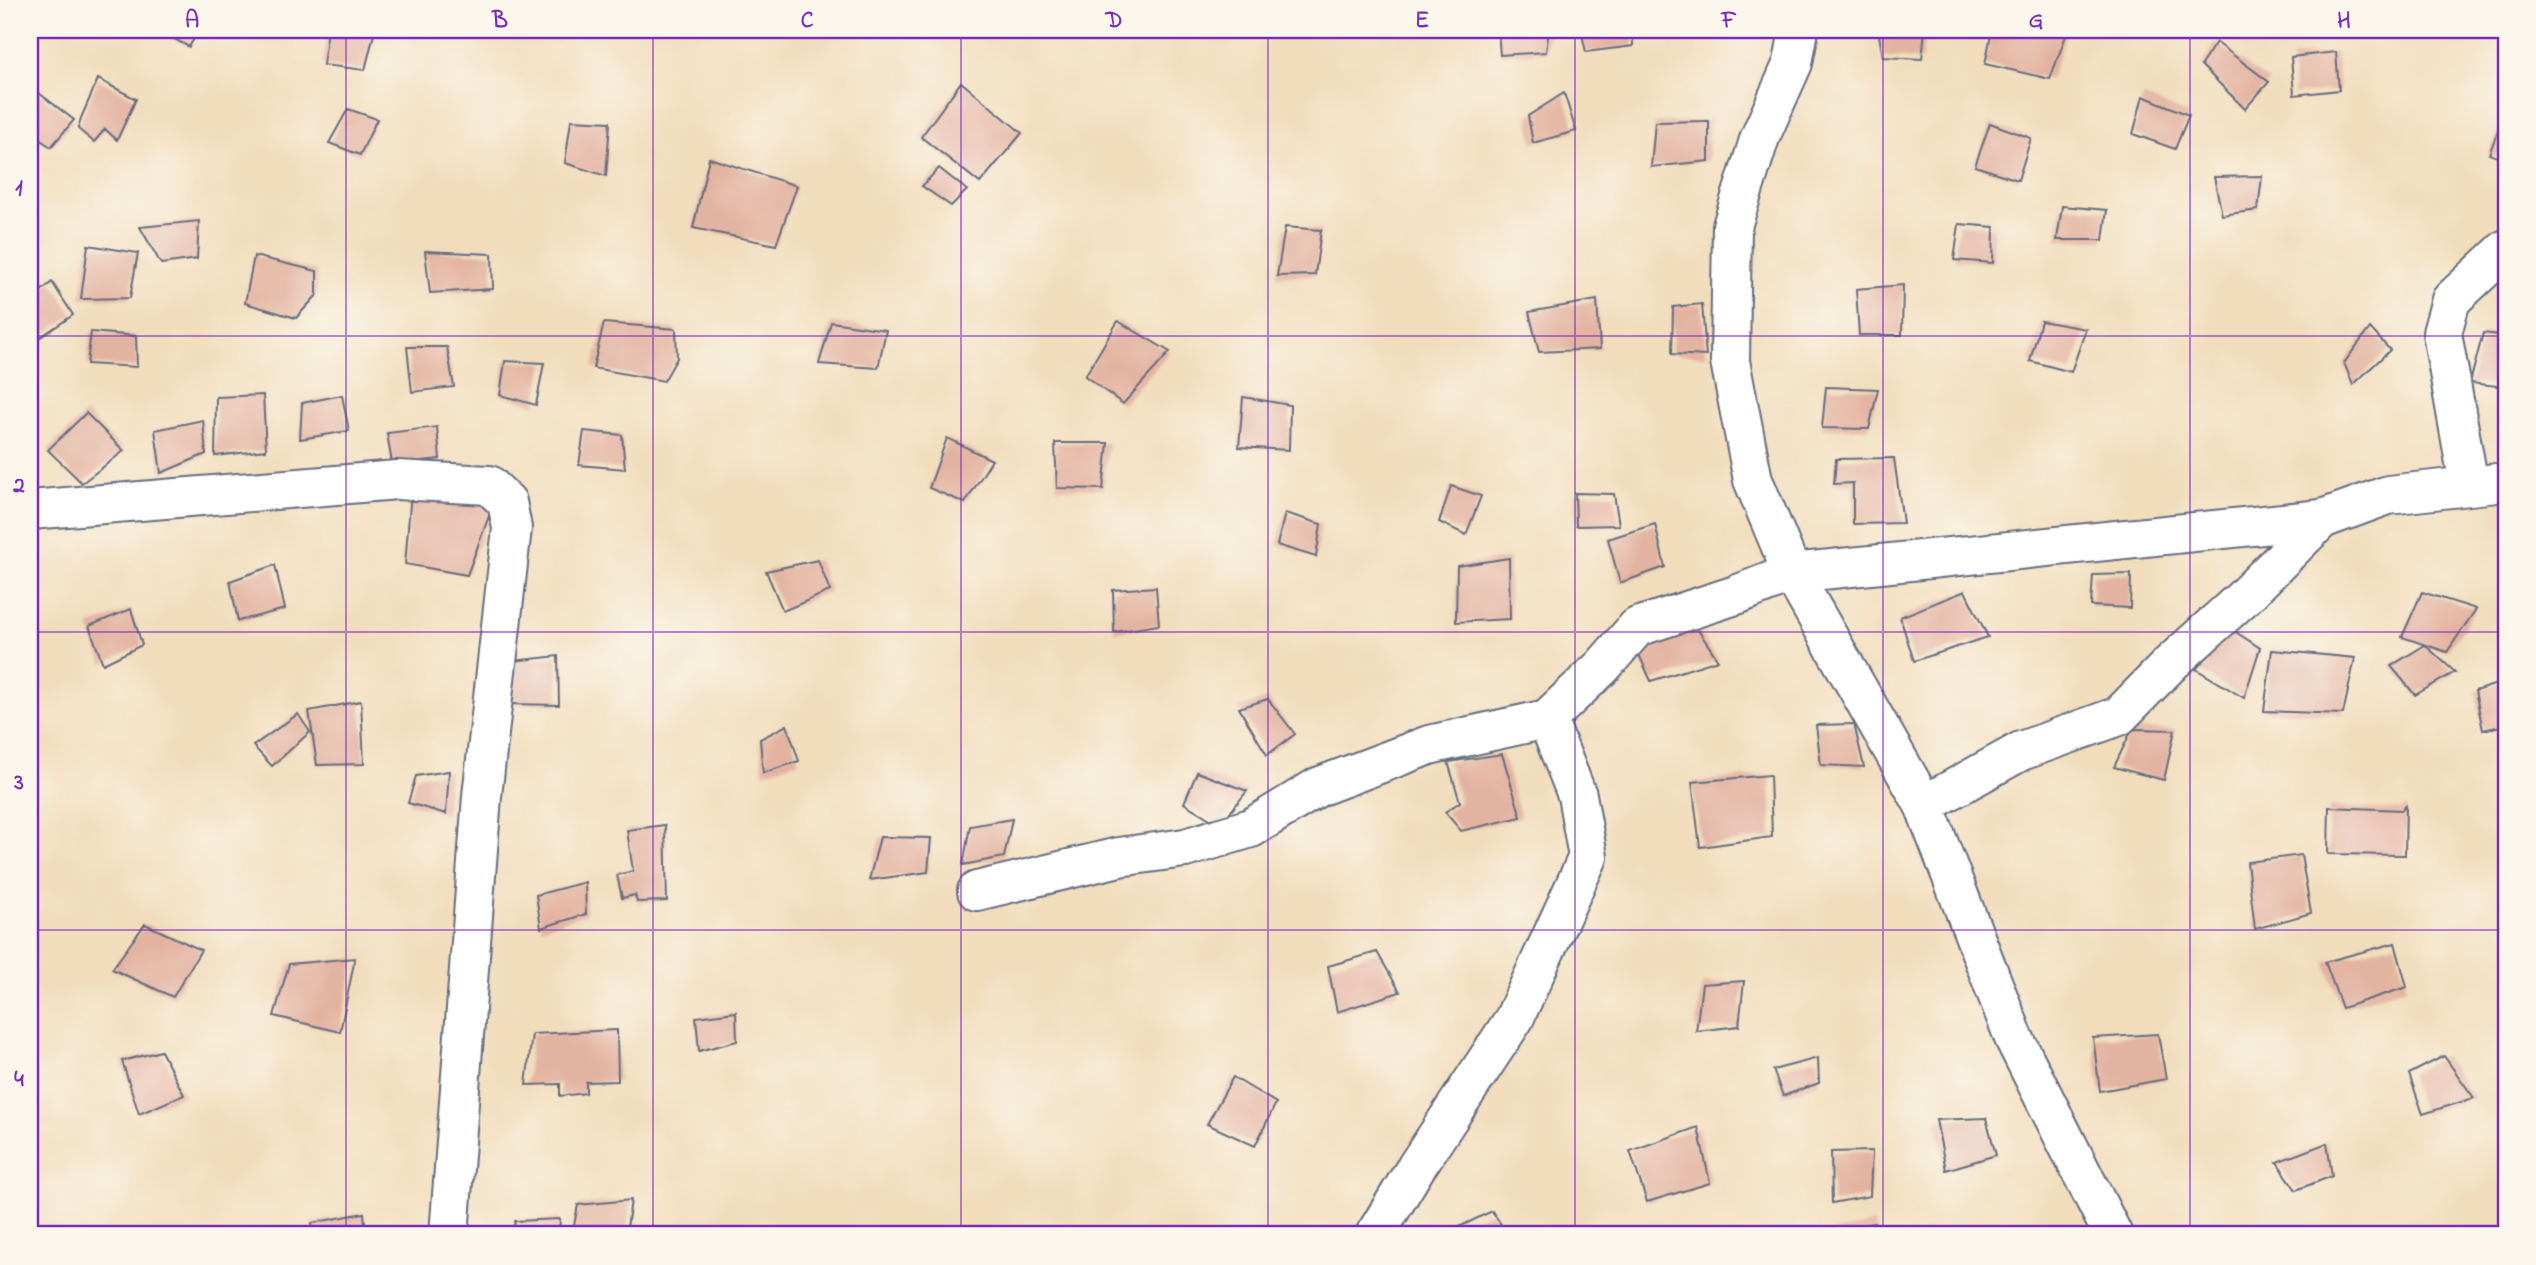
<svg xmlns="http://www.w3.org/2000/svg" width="2536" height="1265" viewBox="0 0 2536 1265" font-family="'Indie Flower',sans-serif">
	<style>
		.building { fill: #e3b3a1 }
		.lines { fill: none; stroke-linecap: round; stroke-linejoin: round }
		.minor-casing { stroke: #666c7f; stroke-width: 42 }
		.minor { stroke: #fff; stroke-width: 38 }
		.grid { fill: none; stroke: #7b2cbf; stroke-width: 2; stroke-opacity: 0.55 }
		.neatline { fill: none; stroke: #7b2cbf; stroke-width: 2.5 }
		.grid-label { font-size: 23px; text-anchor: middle; font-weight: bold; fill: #7b2cbf }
	</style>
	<rect width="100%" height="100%" fill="#fbf7ec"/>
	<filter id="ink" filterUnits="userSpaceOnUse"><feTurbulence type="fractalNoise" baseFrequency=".0143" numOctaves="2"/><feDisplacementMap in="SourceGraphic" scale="14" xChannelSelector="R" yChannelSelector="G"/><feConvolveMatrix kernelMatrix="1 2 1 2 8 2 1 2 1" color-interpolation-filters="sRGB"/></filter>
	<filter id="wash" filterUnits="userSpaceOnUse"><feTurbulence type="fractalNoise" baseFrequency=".00686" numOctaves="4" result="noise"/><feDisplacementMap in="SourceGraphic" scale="28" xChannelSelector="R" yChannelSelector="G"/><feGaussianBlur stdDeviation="1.57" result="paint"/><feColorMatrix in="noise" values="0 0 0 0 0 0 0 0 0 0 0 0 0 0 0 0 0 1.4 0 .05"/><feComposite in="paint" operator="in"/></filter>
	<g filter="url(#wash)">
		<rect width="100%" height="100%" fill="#f1ddbc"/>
		<g id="blocks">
			<g class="building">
				<path d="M158,30H199L189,47Z"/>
				<path d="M328,30H375L365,70L323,65Z"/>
				<path d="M1498,30H1549L1546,52L1500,55Z"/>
				<path d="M1581,30H1633V46L1586,52Z"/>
				<path d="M1699,30H1742L1741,37Z"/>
				<path d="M1878,30H1925L1922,59L1883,57Z"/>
				<path d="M1992,30H2068L2050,79L1985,64Z"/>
				<path d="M2216,42L2269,82L2245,109L2201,65Z"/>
				<path d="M2336,52L2339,90L2294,95L2291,57Z"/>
				<path d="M98,79L136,99L117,140L105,129L94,142L78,129L81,118Z"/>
				<path d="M961,82L1022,133L980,183L921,137Z"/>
				<path d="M35,90L74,120L51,147L30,133V97Z"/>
				<path d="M1564,93L1576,131L1533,143L1528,116Z"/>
				<path d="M2143,96L2189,115L2175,149L2133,134Z"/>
				<path d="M348,109L377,119L360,155L329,143Z"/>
				<path d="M2506,110V160L2489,154Z"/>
				<path d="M571,120L610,122L606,176L565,163Z"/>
				<path d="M1709,121V161L1651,167L1655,122Z"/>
				<path d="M1990,123L2031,138L2018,180L1975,166Z"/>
				<path d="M709,158L797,186L776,245L693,228Z"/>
				<path d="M939,168L967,190L951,206L922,186Z"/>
				<path d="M2262,176L2258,210L2222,215L2214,177Z"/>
				<path d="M2062,206L2107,210L2103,240H2057Z"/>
				<path d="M199,221L197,259L161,264L140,227Z"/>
				<path d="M1959,224L1994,227L1993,263L1954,260Z"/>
				<path d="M1285,227L1321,230L1315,275L1277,276Z"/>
				<path d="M88,245L138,253L130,298L81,299Z"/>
				<path d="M425,251L492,254L493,289L430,293Z"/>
				<path d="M254,256L317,271V295L296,318L245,303Z"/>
				<path d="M52,282L73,315L30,344V300Z"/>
				<path d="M1903,285L1902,335H1859L1856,289Z"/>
				<path d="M1597,300L1600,349L1539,352L1529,312Z"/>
				<path d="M1702,304L1706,356L1672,354L1673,307Z"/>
				<path d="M1118,321L1170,352L1123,404L1085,376Z"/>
				<path d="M2041,321L2086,329L2071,372L2030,361Z"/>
				<path d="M831,322L886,330L878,368L819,364Z"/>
				<path d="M604,323L676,329L677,358L664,381L593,368Z"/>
				<path d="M2370,328L2390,350L2353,385L2344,363Z"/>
				<path d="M91,332L136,336L137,367L87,364Z"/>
				<path d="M2483,333L2506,336V387L2470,383Z"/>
				<path d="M407,347H447L454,387L412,392Z"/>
				<path d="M505,361L544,363L536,405L500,395Z"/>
				<path d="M1826,387L1878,389L1869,429L1822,428Z"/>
				<path d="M263,395L266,450L215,456L216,397Z"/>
				<path d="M342,395L349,431L300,439L302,403Z"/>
				<path d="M1243,397L1290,405L1289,450L1239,447Z"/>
				<path d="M86,413L124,451L82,483L48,450Z"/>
				<path d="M203,420L206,454L161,473L155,430Z"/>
				<path d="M437,427L440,459L392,464L387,433Z"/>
				<path d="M584,431L622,435L625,469L579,465Z"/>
				<path d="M947,438L992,460L965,503L929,488Z"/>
				<path d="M1055,443H1108L1103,489L1057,488Z"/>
				<path d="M1894,458L1903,523L1853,524V483L1834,484L1836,459Z"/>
				<path d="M1451,486L1481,496L1466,535L1439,522Z"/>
				<path d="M411,492L495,500L467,575L405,564Z"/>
				<path d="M1575,493L1614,494L1619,525L1576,526Z"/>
				<path d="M1285,513L1321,524L1316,557L1277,545Z"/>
				<path d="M1655,524L1665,567L1620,583L1608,539Z"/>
				<path d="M1509,558L1510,619L1456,622L1457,566Z"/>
				<path d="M818,560L830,591L783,611L766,571Z"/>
				<path d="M275,565L285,609L238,621L230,581Z"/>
				<path d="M2131,574L2130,608L2091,606L2093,575Z"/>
				<path d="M1156,587L1159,625L1114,632L1113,590Z"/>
				<path d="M1965,591L1988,637L1914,661L1900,617Z"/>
				<path d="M2422,592L2476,609L2447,652L2402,637Z"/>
				<path d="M131,609L142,645L103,664L89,626Z"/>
				<path d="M1690,618L1718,660L1651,681L1632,639Z"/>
				<path d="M2231,629L2260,648L2244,698L2196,669Z"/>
				<path d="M2425,645L2455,672L2415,695L2391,666Z"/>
				<path d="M2272,650L2355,658L2343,714L2264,711Z"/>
				<path d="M558,656L559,705L507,704L513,661Z"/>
				<path d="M2506,681V725L2483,730L2475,691Z"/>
				<path d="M1268,699L1295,734L1267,755L1239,708Z"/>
				<path d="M361,701L364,764L317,765L309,711Z"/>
				<path d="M298,714L310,732L272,766L253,746Z"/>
				<path d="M1854,724L1864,767L1821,765L1816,725Z"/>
				<path d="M787,725L799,761L763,773L760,739Z"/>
				<path d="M2132,729L2175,730L2164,780L2114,767Z"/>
				<path d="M1502,754L1521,817L1461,831L1445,812L1460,802L1448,762Z"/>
				<path d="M449,771L446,814L408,803L416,776Z"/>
				<path d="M1197,772L1247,791L1220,825L1184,803Z"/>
				<path d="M1770,775L1772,837L1700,847L1692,782Z"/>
				<path d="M2406,806L2405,855L2328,854L2329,807L2402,810Z"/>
				<path d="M1012,819L1004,857L963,865L970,826Z"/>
				<path d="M665,825L667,901L637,902L635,895L622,898L617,875L633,871L627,830Z"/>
				<path d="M880,837L931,838L928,872L869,880Z"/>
				<path d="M2301,855L2311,913L2255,929L2247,862Z"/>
				<path d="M585,882L586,914L541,928L536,895Z"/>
				<path d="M145,924L201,950L173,997L112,969Z"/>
				<path d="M2395,943L2407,987L2342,1008L2325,962Z"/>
				<path d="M1377,952L1400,992L1337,1012L1328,966Z"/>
				<path d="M355,958L340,1032L274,1016L289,964Z"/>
				<path d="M1744,981L1739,1026L1696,1031L1702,984Z"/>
				<path d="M736,1012L737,1041L699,1051L696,1017Z"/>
				<path d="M617,1030L618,1081L586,1082V1093L560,1096V1084L526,1085L532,1034Z"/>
				<path d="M2158,1034L2166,1079L2100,1091L2093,1038Z"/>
				<path d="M161,1051L184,1095L139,1114L122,1061Z"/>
				<path d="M2444,1056L2474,1098L2423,1114L2409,1074Z"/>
				<path d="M1818,1058L1819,1083L1783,1096L1773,1070Z"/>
				<path d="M1233,1077L1276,1103L1255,1146L1207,1124Z"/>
				<path d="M1986,1118L1996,1155L1946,1170L1936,1120Z"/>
				<path d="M1698,1127L1710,1183L1647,1202L1630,1151Z"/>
				<path d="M2327,1143L2332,1176L2296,1190L2277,1162Z"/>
				<path d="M1872,1151L1870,1196L1832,1203L1831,1152Z"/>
				<path d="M631,1200L626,1235H572L578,1205Z"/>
				<path d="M1492,1211L1508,1235H1463L1459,1227Z"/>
				<path d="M364,1213L366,1235H314L312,1223Z"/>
				<path d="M560,1219L559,1235H512L515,1221Z"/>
				<path d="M1875,1223L1878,1235H1833L1832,1232Z"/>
			</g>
		</g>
	</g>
	<g filter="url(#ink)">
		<use href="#blocks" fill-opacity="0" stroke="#666c7f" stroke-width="2"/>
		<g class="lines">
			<defs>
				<g id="minor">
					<path d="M1799,30L1793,63L1760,137L1732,226L1730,361L1753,480L1792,573L1924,805L2014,1038L2113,1235"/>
					<path d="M2469,485L2442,333L2451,300L2506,249"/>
					<path d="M30,510L397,480L489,485L507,502L512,528L482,796L449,1235"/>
					<path d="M1924,805L2021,751L2119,716L2171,663L2243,598L2322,519"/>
					<path d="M977,891L1119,857L1185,848L1251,828L1318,787L1429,745L1547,719L1602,667L1637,627L1736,595L1792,573L2322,519L2388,495L2506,482"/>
					<path d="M1375,1235L1415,1169L1514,1019L1588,857L1577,795L1547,719"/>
				</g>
			</defs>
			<use href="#minor" class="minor-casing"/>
			<use href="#minor" class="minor"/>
		</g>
	</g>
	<path class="grid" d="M346,30V1235M653,30V1235M961,30V1235M1268,30V1235M1575,30V1235M1883,30V1235M2190,30V1235M30,336H2506M30,632H2506M30,930H2506"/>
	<rect width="2536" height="1265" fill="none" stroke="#fbf7ec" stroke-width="77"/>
	<rect x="38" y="38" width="2460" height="1188" class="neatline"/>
	<g class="grid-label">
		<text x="192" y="27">A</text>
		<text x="500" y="27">B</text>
		<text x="807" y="27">C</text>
		<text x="1114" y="27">D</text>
		<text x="1422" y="27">E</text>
		<text x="1729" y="27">F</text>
		<text x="2036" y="27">G</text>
		<text x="2344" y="27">H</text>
		<text x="19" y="195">1</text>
		<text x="19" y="492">2</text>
		<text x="19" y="789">3</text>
		<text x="19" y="1086">4</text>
	</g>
</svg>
